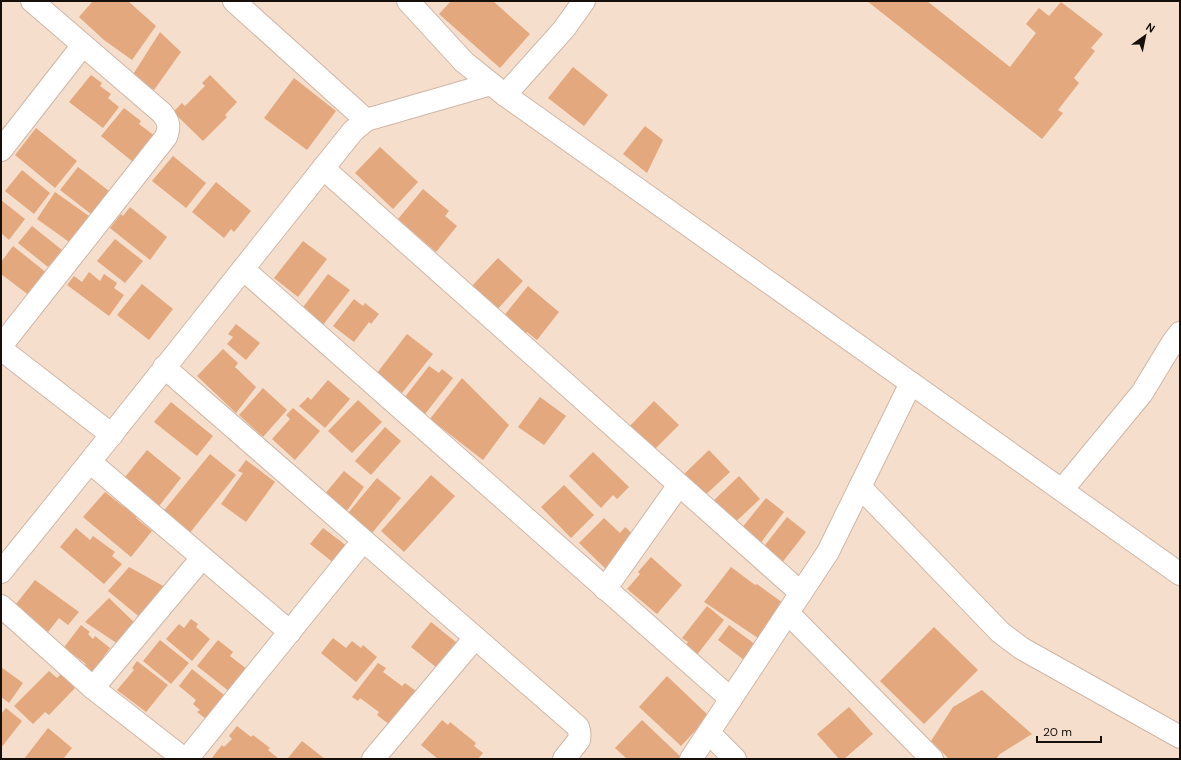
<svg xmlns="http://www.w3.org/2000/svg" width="1181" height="760" viewBox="0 0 1181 760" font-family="'DM Sans',sans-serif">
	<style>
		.building { fill: #e3a87d }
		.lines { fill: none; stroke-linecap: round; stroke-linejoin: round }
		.minor-casing { stroke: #cfb7a7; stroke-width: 24 }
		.tertiary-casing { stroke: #cfb7a7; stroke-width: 24 }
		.minor { stroke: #fff; stroke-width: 22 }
		.tertiary { stroke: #fff; stroke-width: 22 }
	</style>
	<rect width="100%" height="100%" fill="#f6decd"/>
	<g class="building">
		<path d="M93,1H128L156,26L132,60L104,40L79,17Z"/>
		<path d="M451,1H493L530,34L500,68L439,14Z"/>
		<path d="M867,1H927L1010,67L1036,33L1026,24L1039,8L1049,16L1061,2L1103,34L1091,48L1095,51L1074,78L1079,83L1058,110L1063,113L1042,139Z"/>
		<path d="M160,32L181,52L154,90L132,76Z"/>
		<path d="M573,67L608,95L584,126L548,98Z"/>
		<path d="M91,75L102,83L100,86L111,94L108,98L119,107L103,128L69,102Z"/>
		<path d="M210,75L237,102L225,115L227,117L203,141L173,112L182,103L185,106L205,86L202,83Z"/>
		<path d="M294,78L336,111L307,150L264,118Z"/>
		<path d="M124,108L141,121L139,124L159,139L138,166L101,136Z"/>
		<path d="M645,126L663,140L647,173L623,154Z"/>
		<path d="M36,128L77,161L55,188L15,155Z"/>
		<path d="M380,147L418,182L393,209L355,173Z"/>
		<path d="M173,156L206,183L186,208L152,181Z"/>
		<path d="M78,167L109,191L91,214L60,190Z"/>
		<path d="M22,170L50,193L34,214L5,191Z"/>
		<path d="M216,182L251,211L234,232L231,229L224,238L192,212Z"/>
		<path d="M423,189L449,211L445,216L457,226L436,252L398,219Z"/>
		<path d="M55,192L96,221L72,244L37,219Z"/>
		<path d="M1,200L25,219L9,240L1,233Z"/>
		<path d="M130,207L167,237L150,260L110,228L121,214L123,216Z"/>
		<path d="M32,226L62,250L48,267L18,243Z"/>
		<path d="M115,239L143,261L125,283L97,261Z"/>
		<path d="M303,241L327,259L298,297L274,278Z"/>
		<path d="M13,246L48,274L30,296L1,274V262Z"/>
		<path d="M498,258L523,281L495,312L469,289Z"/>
		<path d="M89,272L100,281L104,274L117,283L114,288L124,295L109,316L67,285L74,276L82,282Z"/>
		<path d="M328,274L350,290L319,330L298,314Z"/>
		<path d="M142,284L173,309L149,340L117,315Z"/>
		<path d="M528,286L559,312L537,340L527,332L524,336L502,318Z"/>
		<path d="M354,299L363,306L365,303L379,314L371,324L369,322L354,342L333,326Z"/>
		<path d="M236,324L260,343L246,360L227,344L233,337L228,334Z"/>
		<path d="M407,334L433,354L402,393L377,373Z"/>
		<path d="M223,349L238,363L235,367L256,387L236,413L197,376Z"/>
		<path d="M429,366L439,373L442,369L453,378L422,418L401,402Z"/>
		<path d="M462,378L509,425L483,460L430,419Z"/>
		<path d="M328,380L350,399L325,428L299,406L308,397L311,400Z"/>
		<path d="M263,388L287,410L263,437L239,415Z"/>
		<path d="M540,397L566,416L544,445L518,427Z"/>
		<path d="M358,400L382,422L352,453L328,431Z"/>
		<path d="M654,401L679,425L652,452L627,429Z"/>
		<path d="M171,402L213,436L197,456L154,422Z"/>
		<path d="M293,408L320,431L295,460L272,439L290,419L286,415Z"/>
		<path d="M385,427L401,441L371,475L355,461Z"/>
		<path d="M147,450L181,478L156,510L121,482Z"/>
		<path d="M709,450L730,472L700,500L680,478Z"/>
		<path d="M593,452L629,487L617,499L613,495L601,508L569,476Z"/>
		<path d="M210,454L236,475L189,534L162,513Z"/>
		<path d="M246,460L275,482L246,522L221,504L243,473L238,471Z"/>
		<path d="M344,471L364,487L346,512L324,495Z"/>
		<path d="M431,475L455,496L404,552L381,531Z"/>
		<path d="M739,476L760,499L729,528L708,506Z"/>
		<path d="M377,478L401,498L372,533L348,513Z"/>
		<path d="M564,485L594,515L571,538L541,507Z"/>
		<path d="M105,492L124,507L126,505L138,515L136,518L152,531L131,557L83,517Z"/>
		<path d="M766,498L784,512L756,549L737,534Z"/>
		<path d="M787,517L806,532L781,564L758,554Z"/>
		<path d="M604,518L620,533L625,527L637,538L607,570L579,543Z"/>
		<path d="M76,528L90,540L93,536L115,552L112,556L122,564L104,584L60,547Z"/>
		<path d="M323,528L348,547L335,564L310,544Z"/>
		<path d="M651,557L682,585L657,614L627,589L640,574L638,572Z"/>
		<path d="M129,567L165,587L142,619L108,591Z"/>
		<path d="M731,567L755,585L757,584L787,606L761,640L704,602Z"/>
		<path d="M35,580L79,612L68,625L59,618L48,632L16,604Z"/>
		<path d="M109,598L139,627L121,646L85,622Z"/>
		<path d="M707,606L724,620L696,656L684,647L688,642L682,638Z"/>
		<path d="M191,619L198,624L196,627L210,639L192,661L166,639L179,624L184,628Z"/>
		<path d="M431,622L462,647L442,672L411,647Z"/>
		<path d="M81,625L90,632L88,634L93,639L95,636L110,648L104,656L106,658L93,675L83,668L86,664L70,652L67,655L62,650Z"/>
		<path d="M729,625L756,645L744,660L718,640Z"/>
		<path d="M934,627L978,670L924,724L880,681Z"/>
		<path d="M333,638L346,648L352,641L361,648L363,645L377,657L356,682L321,653Z"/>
		<path d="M160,640L189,663L171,684L143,661Z"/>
		<path d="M218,640L233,652L230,656L248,670L230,692L197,666Z"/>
		<path d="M137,661L168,685L146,712L117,690L134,670L132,668Z"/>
		<path d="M378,663L386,668L383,672L402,686L405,683L420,694L394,728L377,715L379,712L360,698L358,701L352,697Z"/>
		<path d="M1,667L23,683L9,703L1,697Z"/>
		<path d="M192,669L229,699L210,722L197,712L200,710L193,704L196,700L179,686Z"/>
		<path d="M49,671L57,678L61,674L75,688L49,715L45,712L33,724L14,706Z"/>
		<path d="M667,676L709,716L681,746L639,707Z"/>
		<path d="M982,690L1032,734L1000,754L996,759H949L931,741L953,707Z"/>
		<path d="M849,707L873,734L844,759H839L817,734Z"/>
		<path d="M6,708L22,721L1,748V714Z"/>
		<path d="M442,720L448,725L450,722L476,743L474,746L483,753L478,759H438L421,745Z"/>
		<path d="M642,720L681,757L678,759H627L615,748Z"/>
		<path d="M237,726L251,737L253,735L270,748L268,750L279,759H211L222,745L224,747L232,739L229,736Z"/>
		<path d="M48,728L72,748L63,759H24Z"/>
		<path d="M302,741L325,759L288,758Z"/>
	</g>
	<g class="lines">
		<defs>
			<g id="minor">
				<path d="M234,1L366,120"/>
				<path d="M505,95L564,29L584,1"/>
				<path d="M1,150L83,45"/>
				<path d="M323,168L801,593"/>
				<path d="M243,269L731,699"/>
				<path d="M1,346L166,137C170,126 169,122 162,113L32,1"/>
				<path d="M1,349L112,435"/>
				<path d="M164,367L578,727C580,732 580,735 579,740L564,759"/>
				<path d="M90,462L290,632"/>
				<path d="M860,487L1000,632L1021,648L1180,737"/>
				<path d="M1062,490L1142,393L1173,342L1180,333"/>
				<path d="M1,572C120,426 235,278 353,131L366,120L491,84"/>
				<path d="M605,589L679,485"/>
				<path d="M1,606L93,688L184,759"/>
				<path d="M788,613L932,759"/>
				<path d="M93,688L202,558"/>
				<path d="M709,733L735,759"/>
				<path d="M187,759L363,541"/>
				<path d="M373,759L475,638"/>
				<path d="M691,759L828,552L911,383"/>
			</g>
			<path id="tertiary" d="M408,1L464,62L505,95L1180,574"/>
		</defs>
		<use href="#minor" class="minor-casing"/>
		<use href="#tertiary" class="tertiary-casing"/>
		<use href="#minor" class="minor"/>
		<use href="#tertiary" class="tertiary"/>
	</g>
	<rect width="1181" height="760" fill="none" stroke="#170f09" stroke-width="4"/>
	<g transform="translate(1145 36) rotate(33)" stroke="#f6decd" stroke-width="3" paint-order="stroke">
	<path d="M0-3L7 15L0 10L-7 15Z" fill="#170f09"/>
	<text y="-6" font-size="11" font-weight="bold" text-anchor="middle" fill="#170f09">N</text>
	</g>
	<path d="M1037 736v6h64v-6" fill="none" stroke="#170f09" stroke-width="2"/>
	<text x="1043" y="736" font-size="12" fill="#170f09" stroke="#f6decd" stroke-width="3" paint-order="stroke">20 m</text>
</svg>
